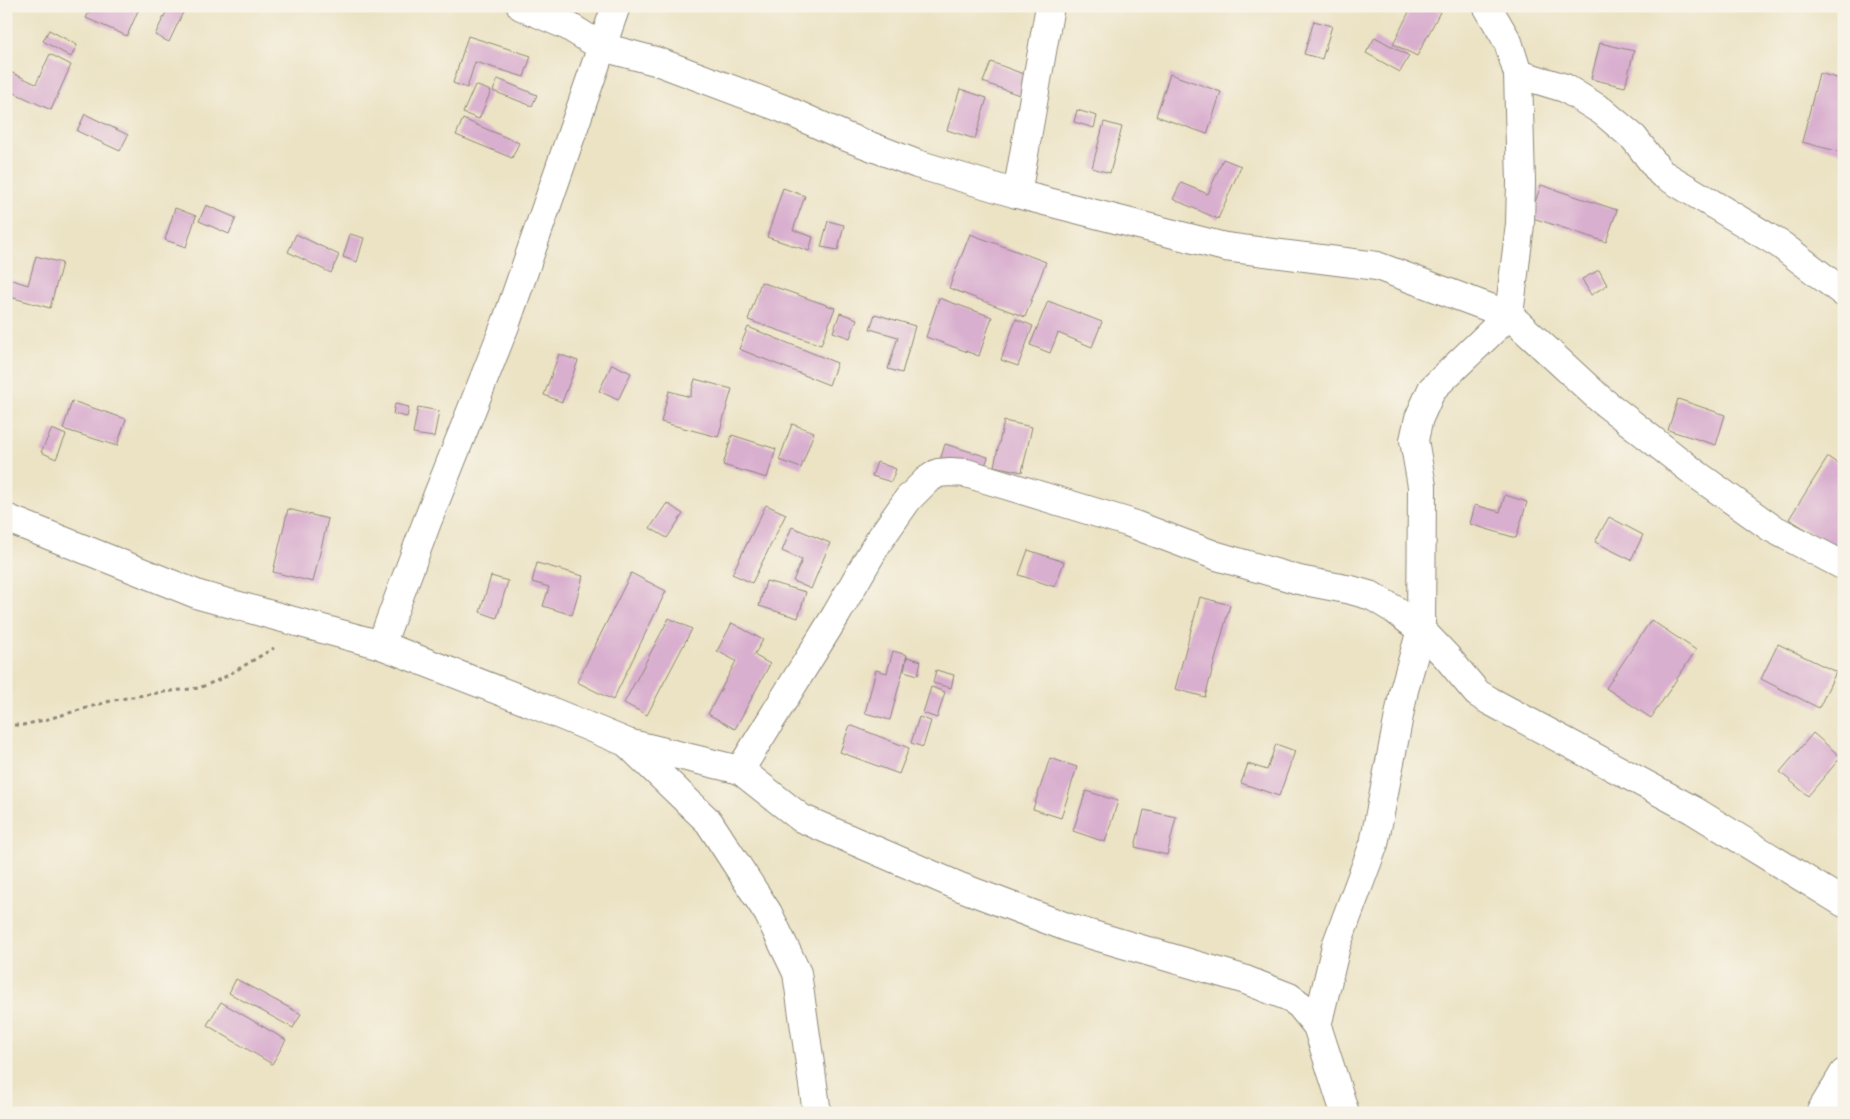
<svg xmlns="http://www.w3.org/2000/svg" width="1850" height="1119" viewBox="0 0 1850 1119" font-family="'Gentium Book Plus',serif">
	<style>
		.building { fill: #d9afcf }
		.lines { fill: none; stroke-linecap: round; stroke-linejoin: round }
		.street-casing { stroke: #8c8778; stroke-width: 30 }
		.path { stroke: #8c8778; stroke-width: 3; stroke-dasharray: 4 4; stroke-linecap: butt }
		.street { stroke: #fff; stroke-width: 28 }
	</style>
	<rect width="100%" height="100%" fill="#f7f3e8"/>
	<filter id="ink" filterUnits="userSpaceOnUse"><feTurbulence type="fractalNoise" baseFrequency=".02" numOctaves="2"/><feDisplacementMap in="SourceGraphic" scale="10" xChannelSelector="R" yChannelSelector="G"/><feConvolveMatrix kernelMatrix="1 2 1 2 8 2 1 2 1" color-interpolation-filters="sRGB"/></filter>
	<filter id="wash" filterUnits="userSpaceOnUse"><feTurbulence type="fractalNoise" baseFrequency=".0096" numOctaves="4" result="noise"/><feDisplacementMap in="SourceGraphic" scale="20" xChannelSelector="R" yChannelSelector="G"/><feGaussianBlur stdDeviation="1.12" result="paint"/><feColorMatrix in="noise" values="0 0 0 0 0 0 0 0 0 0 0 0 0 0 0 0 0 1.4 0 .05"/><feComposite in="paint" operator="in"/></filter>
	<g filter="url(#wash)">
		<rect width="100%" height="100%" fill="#ece3c5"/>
		<g id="blocks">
			<g class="building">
				<path d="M92,6H140L127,36L86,18Z"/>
				<path d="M169,6H186L169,42L155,35Z"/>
				<path d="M1412,6H1429L1440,12L1417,56L1393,44Z"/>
				<path d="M1314,21L1332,26L1322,59L1304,54Z"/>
				<path d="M49,30L77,45L71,57L43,41Z"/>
				<path d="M468,36L531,56L524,77L475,62L467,88L453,83Z"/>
				<path d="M1375,37L1409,56L1400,72L1366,53Z"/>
				<path d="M1600,43L1634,51L1625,87L1591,79Z"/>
				<path d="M50,54L71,65L51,110L6,89V70L36,84Z"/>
				<path d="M991,62L1029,76L1022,96L983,82Z"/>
				<path d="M1819,73L1844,80V153L1802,142Z"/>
				<path d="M1170,74L1221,92L1207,134L1156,116Z"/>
				<path d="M498,79L537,95L532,106L493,91Z"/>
				<path d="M475,85L491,91L479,119L463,113Z"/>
				<path d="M960,89L987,98L975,139L947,130Z"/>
				<path d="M1077,110L1097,116L1094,128L1074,122Z"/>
				<path d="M85,114L128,135L120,151L77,131Z"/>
				<path d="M463,119L519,143L512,158L456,135Z"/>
				<path d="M1104,122L1122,127L1110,173L1092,168Z"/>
				<path d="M1223,159L1241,166L1218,219L1173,199L1181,183L1208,194Z"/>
				<path d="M1541,185L1617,210L1606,242L1530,217Z"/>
				<path d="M783,188L805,196L793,230L813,237L809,251L767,237Z"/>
				<path d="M206,205L236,218L229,234L199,221Z"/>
				<path d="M175,208L196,216L186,247L165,240Z"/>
				<path d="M828,221L844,225L838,250L821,247Z"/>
				<path d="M296,234L339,255L331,273L288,252Z"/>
				<path d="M350,234L364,238L357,262L343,257Z"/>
				<path d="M970,234L1046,262L1025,317L949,288Z"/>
				<path d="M36,256L62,263L50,308L6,296L9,279L28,285Z"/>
				<path d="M1599,270L1607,285L1591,295L1582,279Z"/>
				<path d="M761,282L835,308L821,345L748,320Z"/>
				<path d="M939,298L992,317L979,356L926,337Z"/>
				<path d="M1048,301L1102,322L1092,347L1058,333L1050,353L1030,345Z"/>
				<path d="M840,313L857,319L850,338L833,332Z"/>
				<path d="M875,314L915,326L902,373L888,369L898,337L870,329Z"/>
				<path d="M1016,319L1033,326L1018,366L1001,360Z"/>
				<path d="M748,327L837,363L829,385L739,349Z"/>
				<path d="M559,354L578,361L562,402L544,395Z"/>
				<path d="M612,364L631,373L618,400L599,391Z"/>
				<path d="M695,379L732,389L718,437L661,422L669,391L690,397Z"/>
				<path d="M1678,399L1725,415L1716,445L1668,430Z"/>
				<path d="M72,401L126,419L117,446L63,429Z"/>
				<path d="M395,404L409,407L407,417L393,414Z"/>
				<path d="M418,407L439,411L434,437L413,434Z"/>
				<path d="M1004,421L1032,427L1022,472L994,466Z"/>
				<path d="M792,424L814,432L801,468L779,460Z"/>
				<path d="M52,429L66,435L56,459L41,452Z"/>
				<path d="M732,435L776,449L767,478L723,465Z"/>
				<path d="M945,444L988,457L981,478L939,464Z"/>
				<path d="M1828,457L1844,468V546L1841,551L1789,519Z"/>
				<path d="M877,462L896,469L891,482L872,476Z"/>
				<path d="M1505,495L1527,502L1516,538L1470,524L1475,505L1500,512Z"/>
				<path d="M667,503L683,514L667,538L650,528Z"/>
				<path d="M766,505L786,514L752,583L732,574Z"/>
				<path d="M288,509L328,519L313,582L273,572Z"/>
				<path d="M1609,517L1643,535L1631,560L1595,542Z"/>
				<path d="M792,527L830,543L811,589L793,581L802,560L782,551Z"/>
				<path d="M1028,550L1064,562L1055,587L1019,575Z"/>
				<path d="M537,563L583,576L572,615L543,606L549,587L532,582Z"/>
				<path d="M631,573L666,591L613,700L577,682Z"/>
				<path d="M491,576L508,581L497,618L480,612Z"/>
				<path d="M766,581L806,592L798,618L759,606Z"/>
				<path d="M1200,597L1230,605L1205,697L1175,689Z"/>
				<path d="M669,618L692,629L647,715L624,703Z"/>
				<path d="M1651,620L1696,650L1651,718L1606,688Z"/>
				<path d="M732,623L763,640L754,655L770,664L735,729L708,714L736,661L717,651Z"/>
				<path d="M1778,644L1836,672L1819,708L1761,679Z"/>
				<path d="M893,651L907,655L890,720L865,713L876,670L887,673Z"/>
				<path d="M907,657L921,661L918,675L904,671Z"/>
				<path d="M936,670L954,675L951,688L933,683Z"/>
				<path d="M931,687L945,692L937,718L923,713Z"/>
				<path d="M919,717L931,721L923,747L911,743Z"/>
				<path d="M850,725L909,748L899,774L840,752Z"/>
				<path d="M1813,733L1841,757L1808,796L1780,772Z"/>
				<path d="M1276,744L1295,751L1279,796L1241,783L1248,764L1267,770Z"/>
				<path d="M1050,758L1077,767L1061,818L1033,809Z"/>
				<path d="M1086,791L1118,801L1105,842L1073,831Z"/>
				<path d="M1144,810L1176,817L1167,855L1135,847Z"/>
				<path d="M236,979L301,1014L293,1028L229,993Z"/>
				<path d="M221,1002L286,1040L272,1064L207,1025Z"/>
			</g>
		</g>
	</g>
	<g filter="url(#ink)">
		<use href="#blocks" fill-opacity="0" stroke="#8c8778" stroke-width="1"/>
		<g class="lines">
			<defs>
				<g id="street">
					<path d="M521,6L568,26L602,47L659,62L784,109L844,136L917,164L1017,194L1225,247L1377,266L1509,315L1600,399L1696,474L1770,527L1844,566"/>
					<path d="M1518,74L1565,88L1602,111L1634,138L1661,173L1781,245L1844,293"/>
					<path d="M1017,194L1050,6"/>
					<path d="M6,518L199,595L381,645L531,703L628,743L740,770L801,818L958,886L1072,929L1243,979L1289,997L1300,1005L1317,1026L1345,1113"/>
					<path d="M381,645L427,522L506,323L616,6"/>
					<path d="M628,744L709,822L768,913L797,973L817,1113"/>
					<path d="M740,770L836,615L878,542L908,499L927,480L938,473L950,472L966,473L1127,522L1217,556L1299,580L1351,590L1372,596L1395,610L1421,630L1446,656L1477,693L1490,701L1693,810L1844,903"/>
					<path d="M1317,1026L1336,946L1374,844L1404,690L1421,630L1422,486L1414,440L1419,418L1432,389L1509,315L1520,224L1521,182L1518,74L1508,42L1487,6"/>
					<path d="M1820,1113L1844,1073"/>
				</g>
			</defs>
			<use href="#street" class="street-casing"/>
			<path class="path" d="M6,725H23L48,719L114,700L163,692L199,688L223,678L274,648"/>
			<use href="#street" class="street"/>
		</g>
	</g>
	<rect width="1850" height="1119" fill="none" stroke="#f7f3e8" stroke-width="25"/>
</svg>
